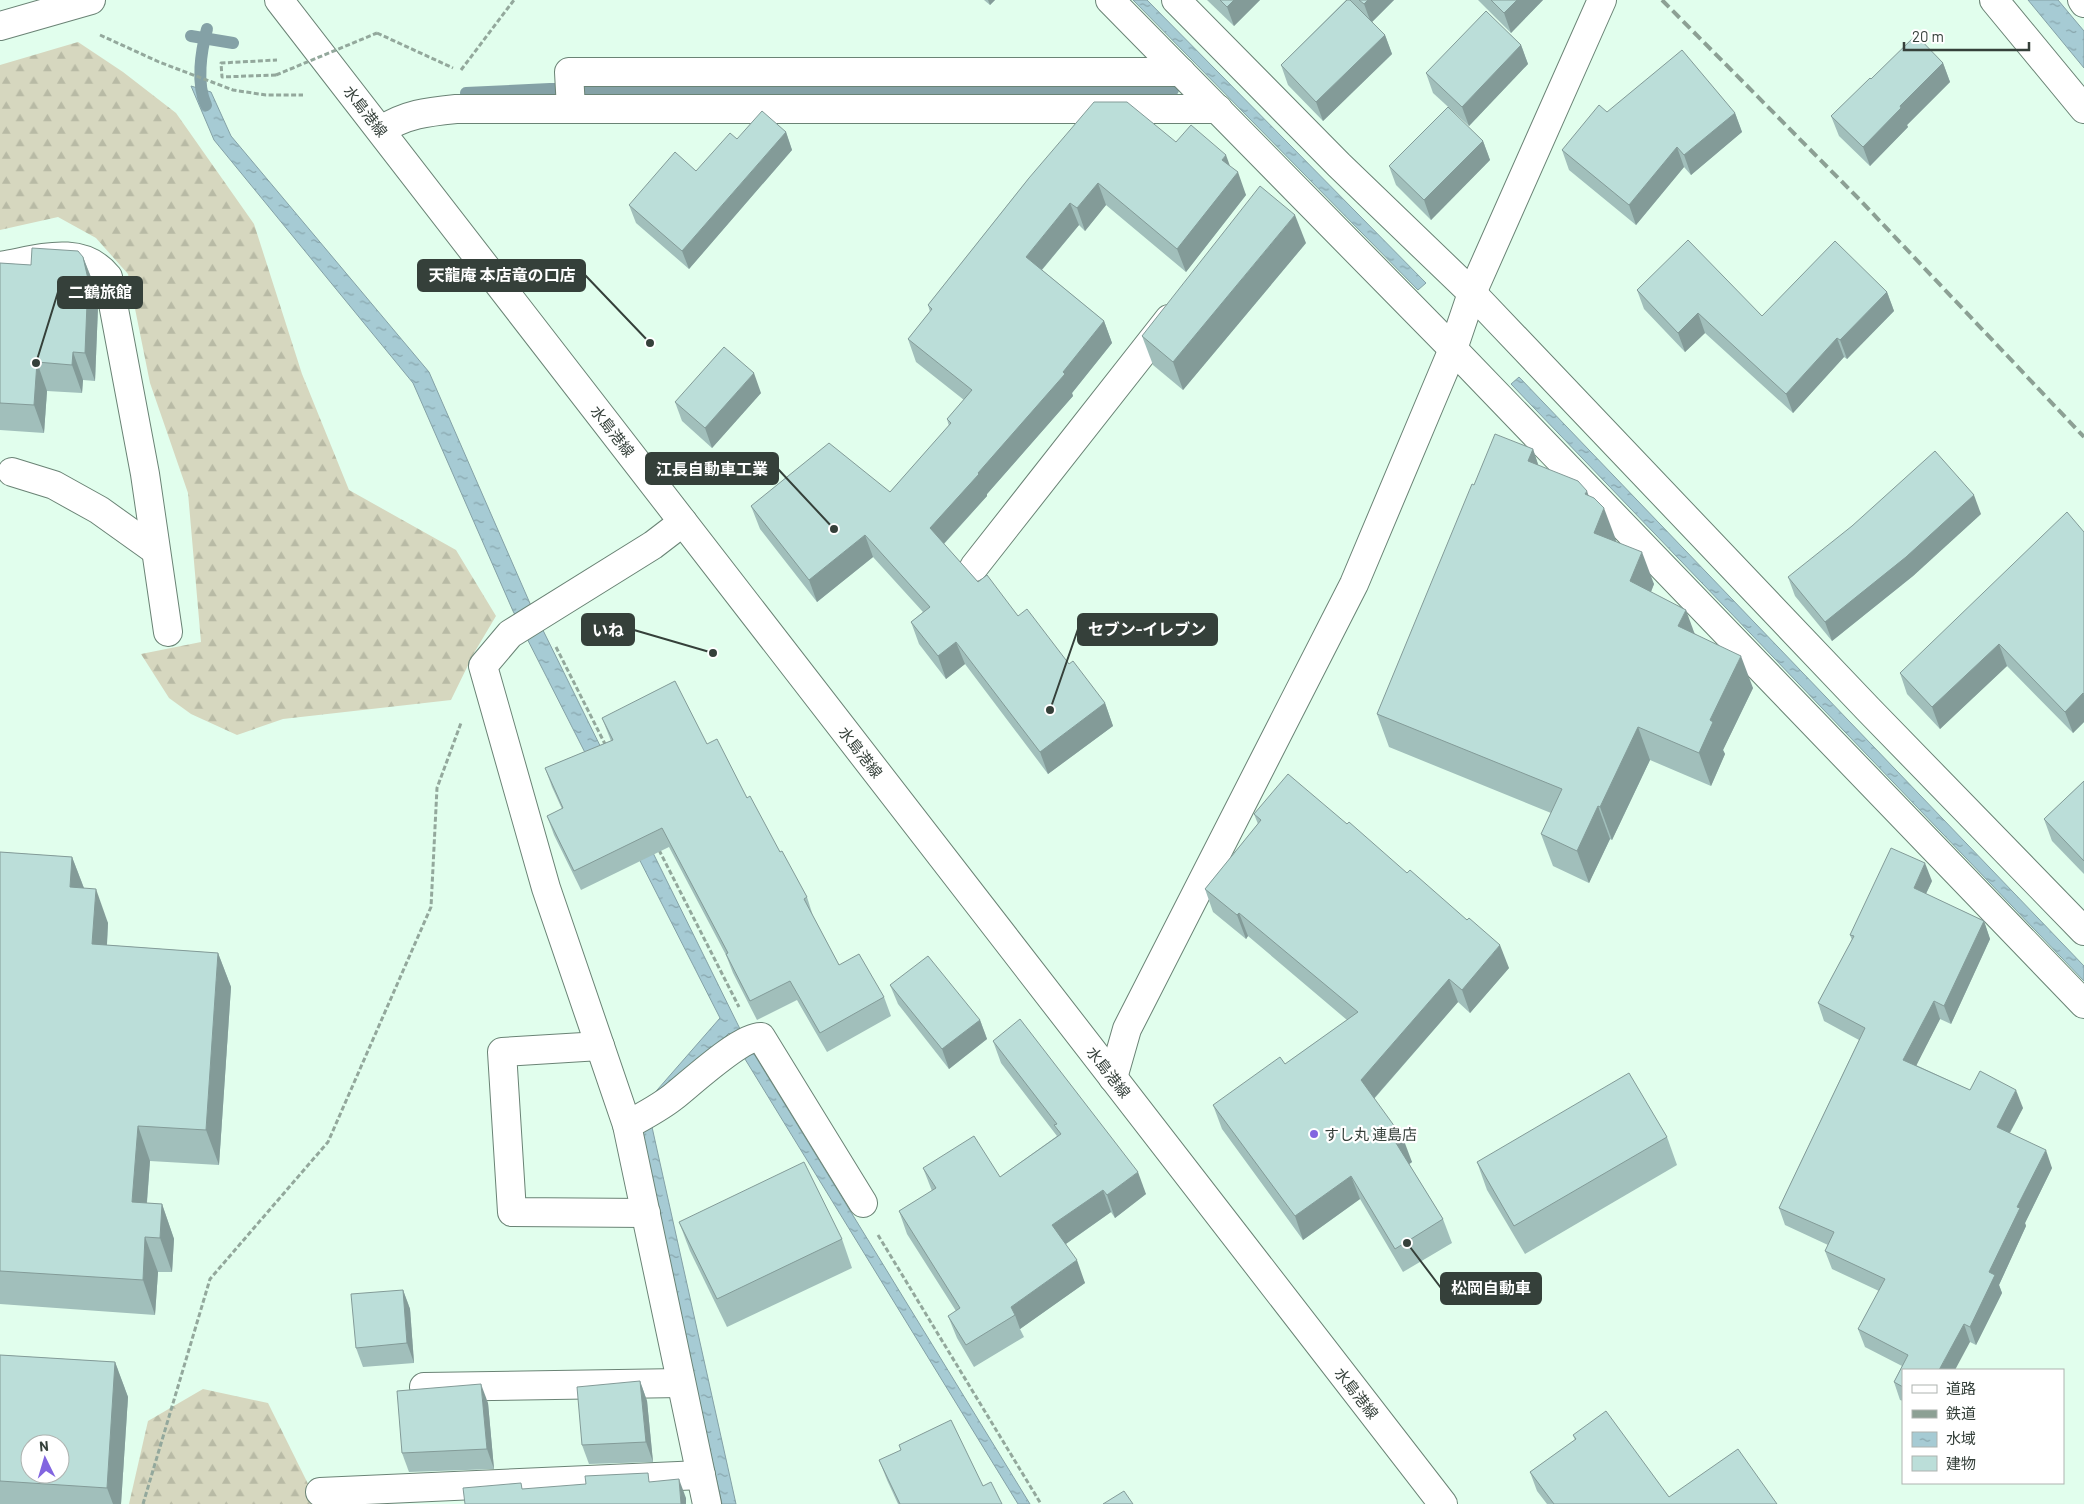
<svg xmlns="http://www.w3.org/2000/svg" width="2084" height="1504" viewBox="0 0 2084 1504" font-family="Barlow,'Noto Sans JP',sans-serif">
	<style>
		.forest { fill: url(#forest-firs) }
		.water { fill: url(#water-ripples); stroke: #84a1a6 }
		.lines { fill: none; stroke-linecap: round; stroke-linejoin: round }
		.stream { stroke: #84a1a6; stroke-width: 12 }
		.minor-casing { stroke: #6a8375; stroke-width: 30 }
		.tertiary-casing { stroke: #6a8375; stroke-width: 30 }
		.secondary-casing { stroke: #6a8375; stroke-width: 30 }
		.path { stroke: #93a89c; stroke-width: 3; stroke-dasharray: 5 2.5; stroke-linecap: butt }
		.minor { stroke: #fff; stroke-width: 28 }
		.tertiary { stroke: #fff; stroke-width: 28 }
		.secondary { stroke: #fff; stroke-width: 28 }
		.rail { stroke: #8ca094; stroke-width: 4; stroke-dasharray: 10 5; stroke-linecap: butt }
		.path-bridge { stroke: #93a89c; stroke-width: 3; stroke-dasharray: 5 2.5; stroke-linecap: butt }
		.wall { fill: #a1bfbb }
		.shaded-wall { fill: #839b98 }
		.building { fill: #bbded9; stroke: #839b98; fill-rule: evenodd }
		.poi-dot { fill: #8265e0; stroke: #fff; stroke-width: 2 }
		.labels { text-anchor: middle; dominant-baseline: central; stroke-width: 4.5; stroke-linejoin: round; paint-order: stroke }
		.street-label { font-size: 15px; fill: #35403a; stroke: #fff }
		.poi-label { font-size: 15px; fill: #35403a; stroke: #fff; text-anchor: start }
		.leader { fill: none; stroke: #35403a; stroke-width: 2 }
		.callout-dot { fill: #35403a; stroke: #fff; stroke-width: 2 }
		.callout { fill: #35403a; stroke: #35403a; stroke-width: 2 }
		.callout-label { font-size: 16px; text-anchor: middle; font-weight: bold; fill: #fff }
	</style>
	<defs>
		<pattern id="forest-firs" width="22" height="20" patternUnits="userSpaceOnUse" patternTransform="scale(1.25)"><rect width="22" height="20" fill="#d6d7bf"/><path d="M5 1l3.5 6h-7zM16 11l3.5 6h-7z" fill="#b8baa5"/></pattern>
		<pattern id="water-ripples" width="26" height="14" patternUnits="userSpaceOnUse" patternTransform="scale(1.25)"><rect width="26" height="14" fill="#a6cbd4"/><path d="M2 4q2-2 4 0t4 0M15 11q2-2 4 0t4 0" fill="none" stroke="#88a6ad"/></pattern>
	</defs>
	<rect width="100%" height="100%" fill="#e1feed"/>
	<g class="forest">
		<path d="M78,42L123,72L176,113L254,224L302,374L349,490L456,550L496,616L474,653L451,700L283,719L237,735L191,714L169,698L141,654L201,642L188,493L150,383L128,274L96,238L58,217L0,230V65Z"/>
		<path d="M203,1389L268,1403L318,1504H129L148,1421Z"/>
	</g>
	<g class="water">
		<path d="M1133,0H1147L1426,283L1418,290Z"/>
		<path d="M2028,0H2058L2084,31V68Z"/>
		<path d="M191,86L211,92L231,136L429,372L532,608L746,1041L1030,1504H1018L729,1033L677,1086L652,1127L736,1504H722L639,1132L651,1097L720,1018L513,611L413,383L214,140Z"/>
		<path d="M1519,377L2084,966V981L1511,384Z"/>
	</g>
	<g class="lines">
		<g class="stream">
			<path d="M191,36L233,43"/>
			<path d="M466,93L550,89L1173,90"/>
			<path d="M206,105C196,84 201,51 207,29"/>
		</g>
		<defs>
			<g id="minor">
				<path d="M1110,0L1453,349L2084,1004"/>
				<path d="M1176,0L1339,165L1472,293L1868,709L2084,931"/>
				<path d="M1994,0L2084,109"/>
				<path d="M2082,0L2084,3"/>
				<path d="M571,109L569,72H1181"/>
				<path d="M381,130C407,114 426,112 456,109H1218"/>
				<path d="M0,266C37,260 81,243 108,277L145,474L168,632"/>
				<path d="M12,472L54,485L99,510L155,550"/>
				<path d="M683,522L653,545L510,634L483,666L546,888L627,1125L707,1504"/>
				<path d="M974,567L1169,319"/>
				<path d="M600,1046L502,1052L512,1212L646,1213"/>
				<path d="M1113,1078L1127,1029L1354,584L1453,349L1472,293L1602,0"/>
				<path d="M627,1125C642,1117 659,1108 673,1097C691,1083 741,1036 761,1037L863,1203"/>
				<path d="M424,1387L681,1383"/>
				<path d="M320,1492L701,1475"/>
			</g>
			<path id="tertiary" d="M0,26L91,0"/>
			<path id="secondary" d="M279,0L1443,1504"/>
		</defs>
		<use href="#minor" class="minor-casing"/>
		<use href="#tertiary" class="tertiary-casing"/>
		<use href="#secondary" class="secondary-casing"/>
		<g class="path">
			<path d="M377,33L453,68"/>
			<path d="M100,35L159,62L233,90L266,95H303"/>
			<path d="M461,70L514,0"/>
			<path d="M276,75L222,77L221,63L277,60"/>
			<path d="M556,647L606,746"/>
			<path d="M659,850L739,1007"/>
			<path d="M878,1235L1041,1504"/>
			<path d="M143,1504L210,1279L328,1142L431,907L437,788L461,723"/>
		</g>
		<use href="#minor" class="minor"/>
		<use href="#tertiary" class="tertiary"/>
		<use href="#secondary" class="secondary"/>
		<path class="rail" d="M1662,0L1860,200L2084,437"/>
		<path class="path-bridge" d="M276,75L377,33"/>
	</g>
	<g class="wall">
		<path d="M984,0H995L990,5Z"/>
		<path d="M1207,0H1260L1234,26Z"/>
		<path d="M1346,0H1394L1372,22L1385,35L1392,54L1323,121L1288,85L1281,65Z"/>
		<path d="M1478,0H1543L1511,33Z"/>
		<path d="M1521,45L1528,64L1469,126L1433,93L1426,73Z"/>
		<path d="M1943,63L1950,82L1907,125L1908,127L1870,166L1839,136L1831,116L1871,79Z"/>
		<path d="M1607,112L1735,113L1742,132L1691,175L1684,167L1636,225L1569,170L1562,150Z"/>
		<path d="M786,132L792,150L689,269L636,223L629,205L696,171L737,139Z"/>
		<path d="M1483,141L1490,160L1431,220L1396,185L1389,166Z"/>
		<path d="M1176,142L1230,166L1246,195L1186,272L1106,205L1085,231L1079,225L1042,270L1104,321L1112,343L1072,393L1073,396L987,494V496L944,544L978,582L1018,616L1069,664L1105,703L1113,726L1048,774L965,664L946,679L919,644L911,622L923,612L873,557L817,602L760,529L751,506L890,492L949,426L947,419L964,400L916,362L908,339L930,312L928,305L1029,178Z"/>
		<path d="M1306,243L1183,390L1153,365L1142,336Z"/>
		<path d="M83,257L94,285L98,307L95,381L83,380L82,393L47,391L44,433L0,430V263L31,265Z"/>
		<path d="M1637,290L1762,316L1887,292L1894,311L1847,359L1844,357L1793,413L1705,333L1685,352L1644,309Z"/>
		<path d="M761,393L712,448L682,421L675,402Z"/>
		<path d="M1533,449L1538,465L1589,496L1616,541L1654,584L1651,592L1753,688L1723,750L1725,754L1711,786L1650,760L1612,840L1610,839L1589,883L1553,866L1541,834L1551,813L1389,747L1377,714L1474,485Z"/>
		<path d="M1981,514L1913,576L1832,641L1795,596L1788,577Z"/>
		<path d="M2084,532V722L2073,733L2007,666L1940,729L1907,694L1900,673Z"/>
		<path d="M602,718L707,744L747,798L780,852L807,897L813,916L839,965L884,997L891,1016L827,1052L797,1000L757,1020L733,973L726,955L669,847L581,890L554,835L547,816L562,809L552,787L545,768L611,741Z"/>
		<path d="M2084,781V874L2052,841L2044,819Z"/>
		<path d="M1254,814L1509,968L1470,1013L1458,1002L1374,1099L1412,1162L1409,1164L1443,1219L1452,1243L1403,1272L1360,1199L1303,1240L1222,1129L1213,1105L1285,1064L1347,1020L1248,936L1246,939L1213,912L1205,889L1258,824Z"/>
		<path d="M0,852L72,857L84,888L108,923L107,945L218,953L231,987L219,1165L150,1161L147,1203L162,1204L174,1239L172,1272H158L155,1315L0,1304Z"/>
		<path d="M1932,881L1926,894L1984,921L1990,939L1951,1024L1940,1019L1916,1065L1970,1090L2023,1108L2010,1133L2052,1168L2025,1223L2026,1226L1999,1285L2002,1293L1976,1345L1970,1342L1903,1370V1401L1900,1400L1894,1382L1902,1366L1865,1347L1858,1329L1879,1291L1832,1269L1825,1251L1828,1245L1785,1225L1779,1208L1859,1040L1824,1021L1818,1003L1852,940L1850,935Z"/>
		<path d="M890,985L980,1020L987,1039L949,1069L898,1004Z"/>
		<path d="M993,1041L1146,1194L1115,1218L1111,1212L1066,1244L1085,1283L1020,1329L1024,1337L974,1367L957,1338L948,1316L956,1311L907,1234L899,1211L932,1191L923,1168L1000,1177L1057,1136L1001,1063Z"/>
		<path d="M1667,1137L1677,1165L1525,1254L1487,1190L1477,1162Z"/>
		<path d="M679,1222L842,1239L852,1268L727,1327L690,1251Z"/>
		<path d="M403,1290L410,1309L414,1363L363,1367L356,1348Z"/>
		<path d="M0,1355L115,1362L128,1397L121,1504H0Z"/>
		<path d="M640,1381L647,1401L653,1462L589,1464L582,1445Z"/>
		<path d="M488,1403L494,1469L409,1472L402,1453Z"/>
		<path d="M1573,1435L1669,1497L1777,1504H1547L1537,1491L1530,1472L1575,1440Z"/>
		<path d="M879,1460L983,1486L1002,1504H898L887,1480Z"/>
	</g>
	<g class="shaded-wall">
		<path d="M988,0H995L990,5Z"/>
		<path d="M1234,0H1260L1234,26L1227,7Z"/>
		<path d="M1368,0H1394L1371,23L1364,4Z"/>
		<path d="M1517,0H1543L1511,33L1504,13Z"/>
		<path d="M1385,35L1392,54L1323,121L1316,102Z"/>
		<path d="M1521,45L1528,64L1469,126L1462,107Z"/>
		<path d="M1943,63L1950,82L1907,125L1908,127L1870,166L1863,147L1900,106Z"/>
		<path d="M1735,113L1742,132L1691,175L1684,155Z"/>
		<path d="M786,132L792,150L689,269L682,251Z"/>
		<path d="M1483,141L1490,160L1431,220L1424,200Z"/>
		<path d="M1677,147L1684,167L1636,225L1629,205Z"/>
		<path d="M1226,155L1234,177L1238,172L1246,195L1186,272L1177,249L1222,160Z"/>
		<path d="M1098,183L1106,205L1085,231L1077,208Z"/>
		<path d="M1070,203L1079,225L1034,279L1026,257Z"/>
		<path d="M1295,215L1306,243L1183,390L1173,362Z"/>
		<path d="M83,257L94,285L98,307L95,381L85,353Z"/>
		<path d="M1887,292L1894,311L1847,359L1840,340Z"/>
		<path d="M1698,313L1705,333L1685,352L1678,333Z"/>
		<path d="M1104,321L1112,343L1072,393L1073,396L987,494V496L938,550L930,528L978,473L1063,372Z"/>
		<path d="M1837,338L1844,357L1793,413L1786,394Z"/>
		<path d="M73,352L83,380L82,393L72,365Z"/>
		<path d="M37,362L47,391L44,433L34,405Z"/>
		<path d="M754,373L761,393L712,448L705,428Z"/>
		<path d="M1533,449L1544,482L1528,461Z"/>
		<path d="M1587,491L1598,522L1604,508L1616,540L1606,565L1594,533L1585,494Z"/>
		<path d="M1974,495L1981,514L1913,576L1832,641L1825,622Z"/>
		<path d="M865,535L873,557L817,602L809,580Z"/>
		<path d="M1642,552L1654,584L1642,614L1630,581Z"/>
		<path d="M1686,610L1698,643L1678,626Z"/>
		<path d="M956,642L965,664L946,679L938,656Z"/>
		<path d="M1999,644L2007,666L1940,729L1932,707Z"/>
		<path d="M1741,656L1753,688L1723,750L1725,754L1711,786L1699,753L1710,720Z"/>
		<path d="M2083,693L2084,695V722L2073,733L2065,712Z"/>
		<path d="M1105,703L1113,726L1048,774L1040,752Z"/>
		<path d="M1638,727L1650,760L1612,840L1600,807Z"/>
		<path d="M1598,806L1610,839L1589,883L1577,851Z"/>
		<path d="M72,857L85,891L70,887Z"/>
		<path d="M1925,863L1932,881L1920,906L1914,888Z"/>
		<path d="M96,889L108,923L105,979L92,944Z"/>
		<path d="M1239,913L1248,936L1246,939L1237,915Z"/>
		<path d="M1984,921L1990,939L1951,1024L1944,1006Z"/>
		<path d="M1500,945L1509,968L1470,1013L1462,990Z"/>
		<path d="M218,953L231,987L219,1165L206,1130Z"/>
		<path d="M1449,979L1458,1002L1369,1104L1361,1080Z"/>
		<path d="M1934,1001L1940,1019L1910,1078L1903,1060Z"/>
		<path d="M980,1020L987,1039L949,1069L942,1049Z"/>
		<path d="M2016,1090L2023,1108L2003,1145L1997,1127Z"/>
		<path d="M138,1126L150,1161L144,1237L132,1202Z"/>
		<path d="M1403,1138L1412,1162L1405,1167L1396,1143Z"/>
		<path d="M2046,1150L2052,1168L2025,1223L2026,1226L1999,1285L2002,1293L1976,1345L1970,1327L1989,1272L2017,1207Z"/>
		<path d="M1138,1172L1146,1194L1115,1218L1107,1195Z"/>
		<path d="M1351,1176L1360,1199L1303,1240L1295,1216Z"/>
		<path d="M1103,1190L1111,1212L1060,1248L1052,1225Z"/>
		<path d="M162,1204L174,1239L172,1272L160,1238Z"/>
		<path d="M145,1237L158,1272L155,1315L143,1280Z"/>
		<path d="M1077,1260L1085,1283L1020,1329L1015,1315L1011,1307Z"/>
		<path d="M403,1290L410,1309L414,1363L407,1343Z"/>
		<path d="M1964,1324L1970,1342L1955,1370H1939Z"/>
		<path d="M115,1362L128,1397L121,1504H113L107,1488Z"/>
		<path d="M640,1381L647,1401L653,1462L646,1442Z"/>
		<path d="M481,1384L488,1403L494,1469L487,1449Z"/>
		<path d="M679,1479L686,1498V1504H681Z"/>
	</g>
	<g class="building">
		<path d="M1220,0H1234L1227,7Z"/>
		<path d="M1347,0H1350L1385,35L1316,102L1281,65Z"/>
		<path d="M1359,0H1368L1364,4Z"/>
		<path d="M1491,0H1517L1504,13Z"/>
		<path d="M1486,11L1521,45L1462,107L1426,73Z"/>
		<path d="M1916,35L1943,63L1900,106L1901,108L1863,147L1831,116L1870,78L1871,79Z"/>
		<path d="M1682,50L1735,113L1684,155L1677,147L1629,205L1562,150L1599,105L1607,112Z"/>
		<path d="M1094,102H1127L1176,142L1191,125L1226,155L1222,160L1238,172L1177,249L1098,183L1077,208L1070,203L1026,257L1104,321L1063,372L1065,374L978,473L979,474L930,528L978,582L987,575L1018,616L1027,609L1069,664L1073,661L1105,703L1040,752L956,642L938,656L911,622L930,607L865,535L809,580L751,506L829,443L890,492L951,423L947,419L972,390L908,339L932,309L928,305L1029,178Z"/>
		<path d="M1448,107L1483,141L1424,200L1389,166Z"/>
		<path d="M762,111L786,132L682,251L629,205L675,152L696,171L730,133L737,139Z"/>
		<path d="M1260,186L1295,215L1173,362L1142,336Z"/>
		<path d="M1688,240L1762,316L1835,241L1887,292L1840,340L1837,338L1786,394L1698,313L1678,333L1637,290Z"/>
		<path d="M32,248L78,251L83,257L88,279L85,353L73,352L72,365L37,362L34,405L0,403V263L31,265Z"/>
		<path d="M724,347L754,373L705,428L675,402Z"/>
		<path d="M1495,434L1533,449L1528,461L1578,481L1587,491L1585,494L1594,498L1604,508L1594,533L1642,552L1630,581L1686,610L1678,626L1741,656L1710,720L1713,722L1699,753L1638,727L1600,807L1598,806L1577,851L1541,834L1562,789L1377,714L1472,484L1474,485Z"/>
		<path d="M1935,451L1974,495L1906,557L1825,622L1788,577L1852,526Z"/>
		<path d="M2067,512L2084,532V694L2083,693L2065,712L1999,644L1932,707L1900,673Z"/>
		<path d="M675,681L707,744L717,739L747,798L750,796L780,852L782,851L807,897L804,899L839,965L859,954L884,997L820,1033L790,981L750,1001L726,954L728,953L662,828L574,871L547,816L563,808L545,768L613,740L602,718Z"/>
		<path d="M1288,774L1347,824L1349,822L1407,873L1410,870L1467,920L1469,918L1500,945L1462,990L1449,979L1361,1080L1403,1138L1396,1143L1443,1219L1395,1249L1351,1176L1295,1216L1213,1105L1280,1057L1285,1064L1358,1012L1239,913L1237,915L1205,889L1261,820L1254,814Z"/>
		<path d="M2084,781V861L2044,819Z"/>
		<path d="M1891,848L1925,863L1914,888L1984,921L1944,1006L1934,1001L1903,1060L1970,1090L1980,1071L2016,1090L1997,1127L2046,1150L2017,1207L2020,1208L1989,1272L1995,1275L1970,1327L1964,1324L1939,1370H1903V1387L1894,1382L1908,1355L1858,1329L1885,1279L1825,1251L1834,1232L1779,1208L1865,1028L1818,1003L1854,936L1850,935Z"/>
		<path d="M0,852L72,857L70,887L96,889L92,944L218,953L206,1130L138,1126L132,1202L162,1204L160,1238L145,1237L143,1280L0,1271Z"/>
		<path d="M928,956L980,1020L942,1049L890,985Z"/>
		<path d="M1020,1019L1138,1172L1107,1195L1103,1190L1052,1225L1077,1260L1011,1307L1015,1315L966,1345L948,1316L960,1308L899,1211L936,1188L923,1168L974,1136L1000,1177L1061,1134L1054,1125L1057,1124L993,1041Z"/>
		<path d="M1629,1073L1667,1137L1514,1226L1477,1162Z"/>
		<path d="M804,1162L842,1239L717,1299L679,1222Z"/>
		<path d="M403,1290L407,1343L356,1348L351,1294Z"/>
		<path d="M0,1355L115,1362L107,1488L0,1481ZM30,1444H60V1474H30Z"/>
		<path d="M640,1381L646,1442L582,1445L577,1387Z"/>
		<path d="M481,1384L487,1449L402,1453L397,1391Z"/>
		<path d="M1606,1411L1669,1497L1738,1449L1777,1504H1554L1530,1472L1576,1439L1573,1435Z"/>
		<path d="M951,1420L983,1486L991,1482L1002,1504H900L879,1460L901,1450L899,1445Z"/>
		<path d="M648,1473L649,1482L679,1479L681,1504H465L463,1488L521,1483L522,1489L586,1484L585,1476Z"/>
		<path d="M1124,1491L1133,1504H1103Z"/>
	</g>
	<circle class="poi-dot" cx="1314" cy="1134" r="5"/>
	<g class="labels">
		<g class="street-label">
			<text transform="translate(366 111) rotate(52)">水島港線</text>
			<text transform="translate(613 431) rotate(52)">水島港線</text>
			<text transform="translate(861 752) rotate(52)">水島港線</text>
			<text transform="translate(1109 1072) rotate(52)">水島港線</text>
			<text transform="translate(1357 1393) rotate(52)">水島港線</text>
		</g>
		<g class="poi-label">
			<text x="1324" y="1134">すし丸 連島店</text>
		</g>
	</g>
	<path class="leader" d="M650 343L585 275M36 363L58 292M834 529L778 469M1050 710L1078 629M713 653L634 630M1407 1243L1441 1288"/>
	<g class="callout-dot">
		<circle cx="650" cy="343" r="5"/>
		<circle cx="36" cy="363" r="5"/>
		<circle cx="834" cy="529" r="5"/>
		<circle cx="1050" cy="710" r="5"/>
		<circle cx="713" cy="653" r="5"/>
		<circle cx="1407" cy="1243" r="5"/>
	</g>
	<g class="callout">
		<rect x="418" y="260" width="167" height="31" rx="5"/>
		<rect x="58" y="277" width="84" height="31" rx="5"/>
		<rect x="646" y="453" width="132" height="31" rx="5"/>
		<rect x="1078" y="614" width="139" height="31" rx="5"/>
		<rect x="582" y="614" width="52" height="31" rx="5"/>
		<rect x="1441" y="1273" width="100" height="31" rx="5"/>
	</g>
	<g class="callout-label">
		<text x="502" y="281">天龍庵 本店竜の口店</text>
		<text x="100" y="298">二鶴旅館</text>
		<text x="712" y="475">江長自動車工業</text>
		<text x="1147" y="635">セブン-イレブン</text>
		<text x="608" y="636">いね</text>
		<text x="1491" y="1294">松岡自動車</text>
	</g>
	<rect x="1902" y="1369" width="162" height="115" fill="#ffffff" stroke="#aeb3b0"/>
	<rect x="1912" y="1385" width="25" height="8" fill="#ffffff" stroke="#aeb3b0"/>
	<text x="1946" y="1394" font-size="15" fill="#35403a">道路</text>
	<rect x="1912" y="1410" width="25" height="8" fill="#8ca094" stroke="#aeb3b0"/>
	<text x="1946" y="1419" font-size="15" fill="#35403a">鉄道</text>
	<rect x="1912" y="1432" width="25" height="15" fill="url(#water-ripples)" stroke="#aeb3b0"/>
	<text x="1946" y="1444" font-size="15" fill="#35403a">水域</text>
	<rect x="1912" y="1456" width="25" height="15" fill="#bbded9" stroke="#aeb3b0"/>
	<text x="1946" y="1469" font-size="15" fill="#35403a">建物</text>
	<g transform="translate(45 1459) rotate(355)"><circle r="24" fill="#ffffff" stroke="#aeb3b0"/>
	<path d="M0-4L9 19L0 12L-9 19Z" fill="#8265e0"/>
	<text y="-8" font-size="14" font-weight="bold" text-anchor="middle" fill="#35403a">N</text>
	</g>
	<path d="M1904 42v8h125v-8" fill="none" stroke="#35403a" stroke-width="2.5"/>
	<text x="1912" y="42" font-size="15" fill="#35403a" stroke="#ffffff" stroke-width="4" paint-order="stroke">20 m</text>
</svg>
